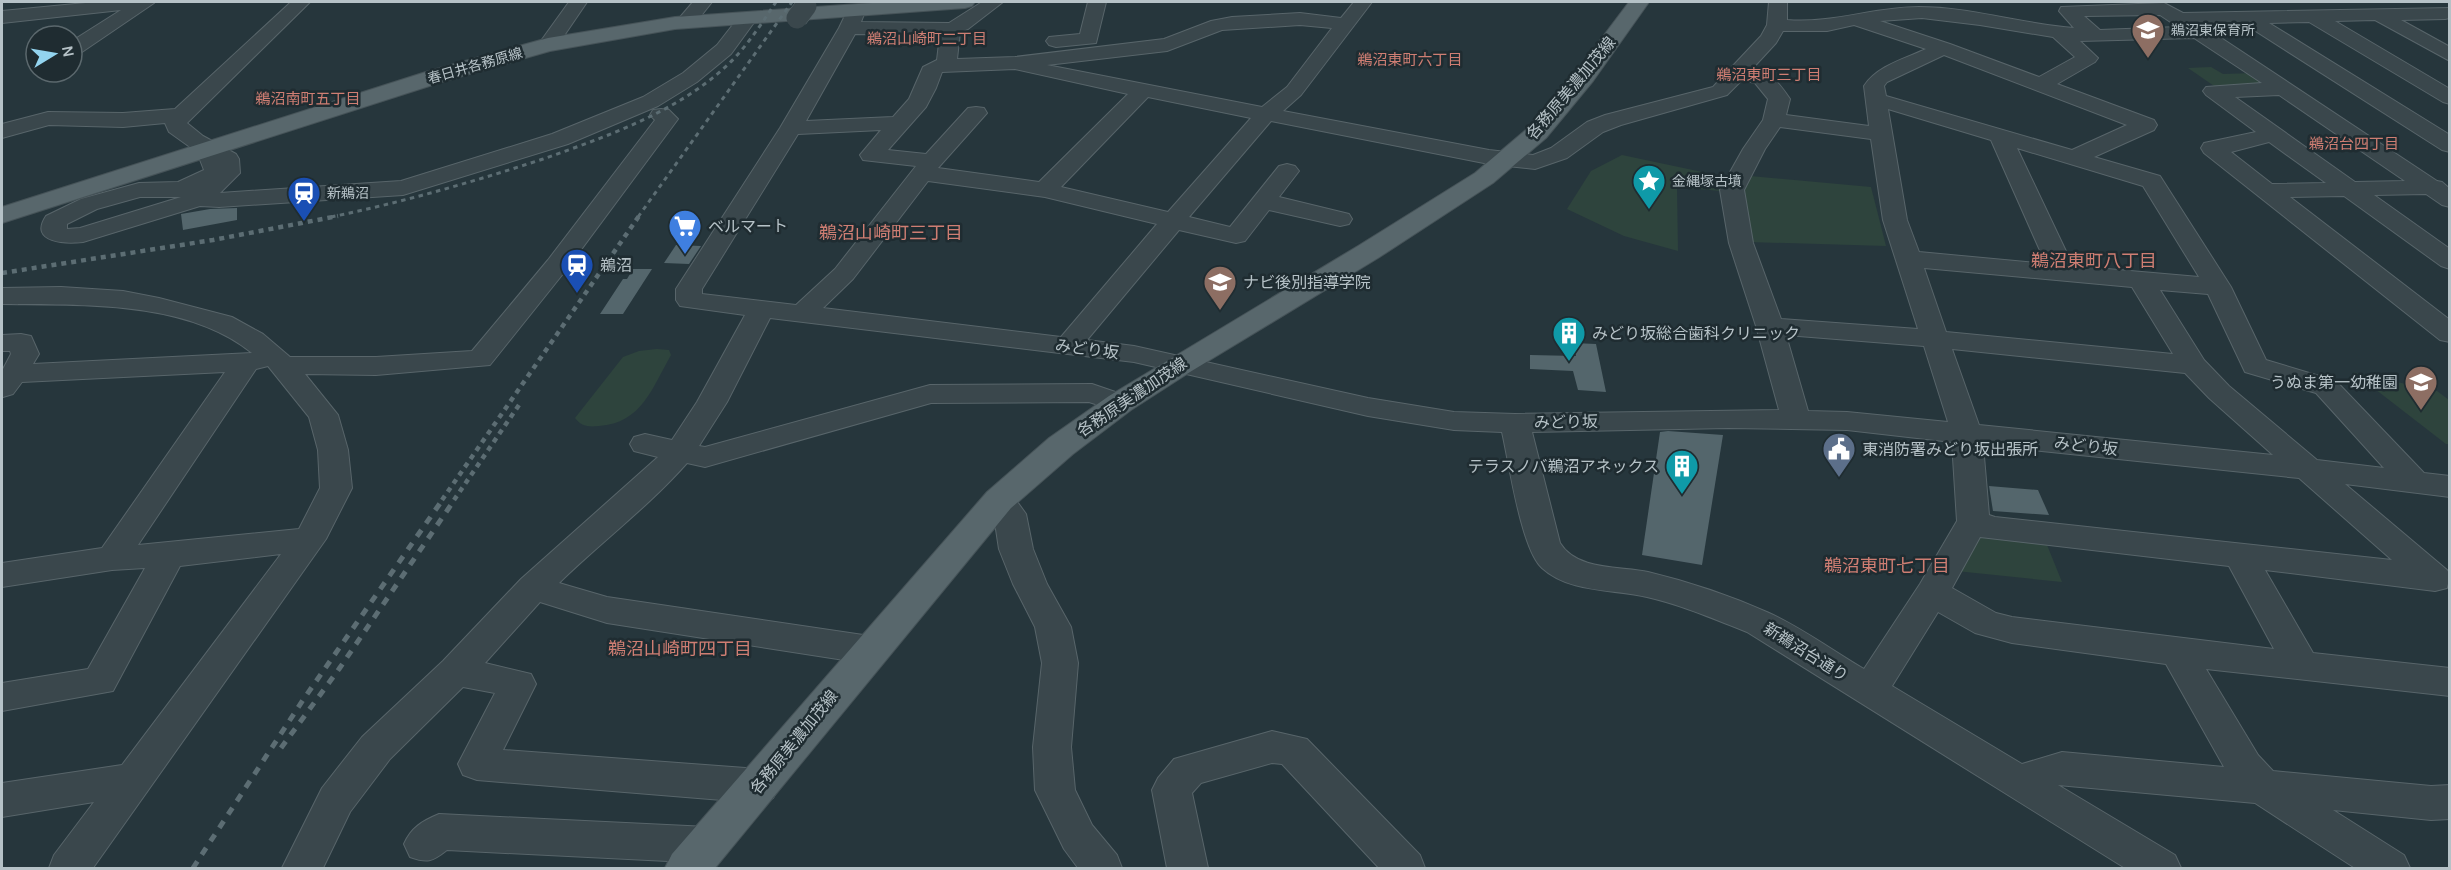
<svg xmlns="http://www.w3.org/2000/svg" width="2451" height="870" viewBox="0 0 2451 870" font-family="Karla,'Noto Sans JP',sans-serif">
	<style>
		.green { fill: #2e443d }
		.building { fill: #54666c }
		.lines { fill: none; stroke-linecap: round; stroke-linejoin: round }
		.minor-casing { stroke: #58656a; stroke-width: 2 }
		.major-casing { stroke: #465358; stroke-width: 2 }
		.minor { fill: #3a474c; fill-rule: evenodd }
		.major { fill: #58676c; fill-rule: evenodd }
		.rail-far2 { stroke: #5c6d73; stroke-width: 3; stroke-dasharray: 4.5 4.5; stroke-linecap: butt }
		.rail-far1 { stroke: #5c6d73; stroke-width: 4.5; stroke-dasharray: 5 5; stroke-linecap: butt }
		.rail { stroke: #5c6d73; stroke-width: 5; stroke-dasharray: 8 8; stroke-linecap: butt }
		.minor-bridge-casing { stroke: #58656a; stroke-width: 22; stroke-linecap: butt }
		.minor-bridge { stroke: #3a474c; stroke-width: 21 }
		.labels { text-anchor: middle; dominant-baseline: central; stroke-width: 5; stroke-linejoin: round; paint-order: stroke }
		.far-poi-label { font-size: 14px; fill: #b6c2c7; stroke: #1f2c31; text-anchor: start }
		.far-street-label { font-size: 14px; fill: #b6c2c7; stroke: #1f2c31 }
		.far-neighbourhood-label { font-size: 15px; fill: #cf7e73; stroke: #1f2c31 }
		.street-label { font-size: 16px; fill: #b6c2c7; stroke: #1f2c31 }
		.poi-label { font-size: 16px; fill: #b6c2c7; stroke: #1f2c31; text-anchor: start }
		.neighbourhood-label { font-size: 18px; fill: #cf7e73; stroke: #1f2c31 }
	</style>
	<rect width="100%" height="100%" fill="#26363c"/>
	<g class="green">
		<path d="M2211,67L2223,74L2257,73L2279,87L2217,88L2188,68Z"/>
		<path d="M1622,155L1726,177L1720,191L1677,187L1678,251L1624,236L1567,209L1591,171Z"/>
		<path d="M1750,176L1871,187L1886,246L1748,242L1737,190Z"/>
		<path d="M657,349L669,350L671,355C652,388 642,423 599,426C589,427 582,427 575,418L623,357L639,351Z"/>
		<path d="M2353,372L2437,391L2449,400V444H2446Z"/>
		<path d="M1980,532L2045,540L2062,582L1956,571Z"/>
	</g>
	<g class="building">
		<path d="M237,208V220L183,230L181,214L210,209Z"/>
		<path d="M676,245L701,246L689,264L664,263Z"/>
		<path d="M633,269H652L623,314H600L623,279H627Z"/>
		<path d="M1573,343L1596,344L1606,392L1578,390L1573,371L1530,369V355L1576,356Z"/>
		<path d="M1668,431L1723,435L1702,565L1642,555L1660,432Z"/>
		<path d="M1989,486L2038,490L2049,515L1993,511Z"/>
	</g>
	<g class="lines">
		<defs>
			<g id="minor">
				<path d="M96,2L154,3L79,54L72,56V41L121,10L2,23V11Z"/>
				<path d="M291,2H310L187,123L203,136L236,154L239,159L240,173L220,193L401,181L552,134L643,97L683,73L717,45L742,13H756L758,17L731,54L697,82L658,106L568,144L403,195L219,207L200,206L83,242C67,244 28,243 46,216L81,199L139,183L178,182L204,170L197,152L169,132L165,123L123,127L49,125L2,138V124L48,112L123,113L175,109ZM140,197H181L80,228L67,229V224L97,209Z"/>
				<path d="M569,2H587L555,49H541L538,45Z"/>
				<path d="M693,2H712L693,26H679L676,22Z"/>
				<path d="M982,2H1003L968,29L960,32L957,59L1015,57L1164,39L1211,21L1232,17L1300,13L1341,18L1354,2H1372L1301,95L1283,111L1489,150L1533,155L1551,148L1587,122L1605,115L1713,87L1761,36L1767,25L1769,2H1787V20C1831,24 1874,7 1919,7C1971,7 2022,24 2074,28L2059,11L2061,7L2164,3L2183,13L2450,8V18L2445,19L2401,20L2450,47V61L2375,20L2335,21L2450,89V104L2443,102L2309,22L2269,23L2450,135V152L2442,150L2243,23L2200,24L2437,181L2442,182L2450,189V207L2442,205L2426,194L2374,195L2450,249V269L2441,266L2344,196L2290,197L2450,320V342L2440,340L2204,153L2201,148L2204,143L2256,132L2206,95L2203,91L2206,87L2262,83L2194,38L2080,41L2098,58L2095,62L2057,84L2154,120L2157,125L2154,130L2094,157L2160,176L2231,287L2266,360L2336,381L2424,473L2450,476V497L2345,484L2447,570L2450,575L2447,588L2435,591L2265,570L2313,653L2450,668V696L2206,669L2258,755L2273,771L2431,786L2450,785V819L2431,820L2333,810L2404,855L2410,868H2355L2255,803L2058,785L2175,855L2181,868H2125L1747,632C1714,619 1682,605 1647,597C1614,589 1569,593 1542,568C1521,549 1509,462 1502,432L1454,430L1368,416L1134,362L770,318L727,402L699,446L705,447L930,385L1092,384L1130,397L1135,403L1130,409L1120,412L1089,402L931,403L705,467L687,463C648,507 601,542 559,583L607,597L870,636L883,640L888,650L883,660L870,664L607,623L540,602L485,663L531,674L536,684L503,750L759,769L773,774L779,786L773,798L759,803L477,780L463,775L458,764L495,693L463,687L390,759L350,812L323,868H282L322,788L362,737L443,661L521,579L658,457L634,451L630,444L634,437L645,434L672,440L697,402L745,315L680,306L676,300V289L780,128L839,28L850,5H864L866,9L861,22L949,23ZM2160,15L2178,27L2100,30L2084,16ZM1922,18L1980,25L2053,37L2075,57L2039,77L1950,44L1880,21ZM1300,25L1332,28L1287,87L1262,107L1047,65L1167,51L1222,30ZM1854,25L1926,49C1904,59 1877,66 1864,86L1869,126L1786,115L1790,99C1779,83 1772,73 1752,69L1776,43L1783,31H1827ZM855,34L940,35L937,60L923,67L909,99L893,117L806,121ZM1944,55L2127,125L2072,150L1886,96L1884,86L1887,82ZM1015,69L1128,94L1039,182L938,168L987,113L984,108L976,107L968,108L926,154L888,150L926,107L936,88L942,72ZM1742,80L1755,83L1768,99L1763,120L1743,149L1720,190L1729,243L1756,326L1779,410L1515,414L1454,412L1368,398L1134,346L1087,340L1179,230L1236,243L1245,241L1269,210L1340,226L1349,224L1352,219L1349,214L1279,197L1299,171L1295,166L1287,164L1279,166L1230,227L1189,217L1271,121L1489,164L1535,169L1567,158L1603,132L1621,125L1727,95ZM2279,95L2405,181L2355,182L2235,97ZM1148,97L1251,118L1168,212L1061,187ZM1888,109L1991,140L2046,264L1919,252L1907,220ZM1780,127L1871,139L1883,220L1918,329L1781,319L1753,243L1744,190L1765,149ZM881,130L860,155L863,160L916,166L835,269L796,305L702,294V289L798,134ZM2269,142L2326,183L2272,184L2231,152ZM2017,148L2143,186L2199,277L2073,266ZM928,181L1045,197L1157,224L1061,337L823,308L853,279ZM1924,268L2132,287L2173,354L1946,332ZM2160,290L2208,294L2245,372L2316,393L2384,468L2317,460L2229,386L2204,360ZM1786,335L1924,346L1948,422L1847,412L1808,411ZM1952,349L2185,373L2209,398L2273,455L1979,425ZM1728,428L1847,430L1952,442L1957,521L1920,584L1864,669C1833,651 1802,628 1769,613C1731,596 1690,582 1648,572C1621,566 1577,571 1560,543L1532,432ZM1983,445L2299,478L2392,560L1995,517L1989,515ZM1980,537L2229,566L2274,649L2012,617L1996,613L1952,588ZM1938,612L1975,633L2012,643L2166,664L2224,767L2062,752L2022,764L1892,686Z"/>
				<path d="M1088,2H1106L1096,43L1056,47L1049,45L1046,41L1049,37L1080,34Z"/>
				<path d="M661,109L669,110L678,119L566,270L490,365L376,375L305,374L338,415L348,450L352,488L326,539L93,868H49L54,855L94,802L2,817V783L122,765L281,554L180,566L113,691L2,711V683L88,669L145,568L112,570L2,587V563L102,548L225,372L22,382L13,394L3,397L2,371L11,354L10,351H2V335L21,334L31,336L39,354L33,364L252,353C187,300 81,305 2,304V288L61,287L123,291L159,298L232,317L263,334L290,357H376L472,351L548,260L655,120L650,115L653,110ZM268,366L309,417L318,450L320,488L299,529L138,545L256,369Z"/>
				<path d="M999,489L1010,492L1026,514L1033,549L1047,584L1071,627L1078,663L1071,747L1075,790L1092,825L1117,855L1122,868H1078L1064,849L1035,790L1033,747L1042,663L1035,627L1013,584L999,549L994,516L983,500L988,492Z"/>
				<path d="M1272,731L1307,739L1420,855L1425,868H1379L1282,764L1272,763L1201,783L1192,793L1208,868H1167L1152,790L1158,778L1174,759Z"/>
				<path d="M439,814L708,827L722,832L728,845L722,858L708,863L447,850C432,862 427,863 410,857L404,844C411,828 422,821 439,814Z"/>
			</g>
			<g id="major">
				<path d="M886,2H975L972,6L965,8L675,29L550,51L445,81L2,223V207L429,71L548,38L675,17Z"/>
				<path d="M1629,2H1649L1593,81L1546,138L1493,183L1378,258L1190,372L1131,410L1073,454L1011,508L715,868H665L672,854L987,492L1049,438L1109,396L1358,246L1475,173L1528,128L1577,71Z"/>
			</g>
		</defs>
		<use href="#minor" class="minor-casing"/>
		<use href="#major" class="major-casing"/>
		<use href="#minor" class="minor"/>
		<use href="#major" class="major"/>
		<g class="rail-far2">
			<path d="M331,217C403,202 473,182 543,159C605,137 672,114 722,70C744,51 760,26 776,2"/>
			<path d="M638,217L792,2"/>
		</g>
		<g class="rail-far1">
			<path d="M2,273L213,240L338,216"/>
			<path d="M442,500L639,216"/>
			<path d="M454,500L519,405"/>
		</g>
		<g class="rail">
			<path d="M281,748L339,669L455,499"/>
			<path d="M193,868L303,700L443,499"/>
		</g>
		<defs>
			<path id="minor-bridge" d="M797,18L806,6"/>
		</defs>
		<use href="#minor-bridge" class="minor-bridge-casing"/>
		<use href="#minor-bridge" class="minor-bridge"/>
	</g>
	<defs>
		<symbol id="school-pin" viewBox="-11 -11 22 30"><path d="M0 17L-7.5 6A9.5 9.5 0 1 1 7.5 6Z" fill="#8d6e63" stroke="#1f2c31"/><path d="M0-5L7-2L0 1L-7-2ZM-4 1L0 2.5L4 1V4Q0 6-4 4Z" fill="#fff"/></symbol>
		<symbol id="sight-pin" viewBox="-11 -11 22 30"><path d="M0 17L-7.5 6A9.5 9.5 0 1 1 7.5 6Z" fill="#0f9aa8" stroke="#1f2c31"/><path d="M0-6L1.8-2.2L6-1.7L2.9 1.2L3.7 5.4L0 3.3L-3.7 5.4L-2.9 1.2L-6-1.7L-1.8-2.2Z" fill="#fff"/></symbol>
		<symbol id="station-pin" viewBox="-11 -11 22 30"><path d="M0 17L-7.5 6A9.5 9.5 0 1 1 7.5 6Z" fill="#1a4fb4" stroke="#1f2c31"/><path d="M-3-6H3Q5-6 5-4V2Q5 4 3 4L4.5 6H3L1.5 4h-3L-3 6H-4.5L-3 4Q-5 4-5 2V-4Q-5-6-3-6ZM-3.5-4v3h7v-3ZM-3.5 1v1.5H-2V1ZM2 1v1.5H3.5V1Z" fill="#fff"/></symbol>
		<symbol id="supermarket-pin" viewBox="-11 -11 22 30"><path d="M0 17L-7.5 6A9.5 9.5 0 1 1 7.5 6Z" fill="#3f7fe0" stroke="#1f2c31"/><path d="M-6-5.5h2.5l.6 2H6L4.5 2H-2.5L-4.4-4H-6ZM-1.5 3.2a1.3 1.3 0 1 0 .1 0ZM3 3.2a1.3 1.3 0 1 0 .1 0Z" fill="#fff"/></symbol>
		<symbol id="building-pin" viewBox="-11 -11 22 30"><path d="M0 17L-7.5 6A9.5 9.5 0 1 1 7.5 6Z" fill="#0f9aa8" stroke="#1f2c31"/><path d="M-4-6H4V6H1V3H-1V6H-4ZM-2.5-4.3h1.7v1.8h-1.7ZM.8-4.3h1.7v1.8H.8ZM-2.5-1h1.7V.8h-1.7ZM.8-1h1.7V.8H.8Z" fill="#fff"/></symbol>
		<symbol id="civic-pin" viewBox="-11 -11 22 30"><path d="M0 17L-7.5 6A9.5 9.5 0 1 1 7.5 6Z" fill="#5c6f8a" stroke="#1f2c31"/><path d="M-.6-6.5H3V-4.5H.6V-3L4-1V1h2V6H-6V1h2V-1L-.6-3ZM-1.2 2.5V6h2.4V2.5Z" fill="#fff"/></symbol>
	</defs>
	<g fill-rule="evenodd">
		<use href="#school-pin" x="2129" y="11" width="38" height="52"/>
		<use href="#sight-pin" x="1630" y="162" width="38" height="52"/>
		<use href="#station-pin" x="285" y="174" width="38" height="52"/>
		<use href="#supermarket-pin" x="666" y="207" width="38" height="52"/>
		<use href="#station-pin" x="558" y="246" width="38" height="52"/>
		<use href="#school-pin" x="1201" y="263" width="38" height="52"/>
		<use href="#building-pin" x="1550" y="314" width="38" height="52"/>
		<use href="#school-pin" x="2402" y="363" width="38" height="52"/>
		<use href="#civic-pin" x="1820" y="430" width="38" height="52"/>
		<use href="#building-pin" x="1663" y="447" width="38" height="52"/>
	</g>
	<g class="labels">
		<g class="far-poi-label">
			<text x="2171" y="30">鵜沼東保育所</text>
			<text x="1672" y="181">金縄塚古墳</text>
			<text x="327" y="193">新鵜沼</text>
		</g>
		<g class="far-street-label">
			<text transform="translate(475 66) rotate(-16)">春日井各務原線</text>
		</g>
		<g class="far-neighbourhood-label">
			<text x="927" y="39">鵜沼山崎町二丁目</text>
			<text x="1410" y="60">鵜沼東町六丁目</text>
			<text x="1769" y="75">鵜沼東町三丁目</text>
			<text x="308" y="99">鵜沼南町五丁目</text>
			<text x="2354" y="144">鵜沼台四丁目</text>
		</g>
		<g class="street-label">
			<text transform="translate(1571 88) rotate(-50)">各務原美濃加茂線</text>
			<text transform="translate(1087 349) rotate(7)">みどり坂</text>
			<text transform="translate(1132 397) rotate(-34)">各務原美濃加茂線</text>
			<text transform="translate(1566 422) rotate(-1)">みどり坂</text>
			<text transform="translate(2086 446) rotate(6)">みどり坂</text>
			<text transform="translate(1806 652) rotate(32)">新鵜沼台通り</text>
			<text transform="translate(794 742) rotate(-51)">各務原美濃加茂線</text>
		</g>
		<g class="poi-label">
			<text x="708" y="226">ベルマート</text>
			<text x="600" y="265">鵜沼</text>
			<text x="1243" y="282">ナビ後別指導学院</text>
			<text x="1592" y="333">みどり坂総合歯科クリニック</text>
			<text x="2398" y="382" text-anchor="end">うぬま第一幼稚園</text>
			<text x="1862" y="449">東消防署みどり坂出張所</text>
			<text x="1659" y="466" text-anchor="end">テラスノバ鵜沼アネックス</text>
		</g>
		<g class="neighbourhood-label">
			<text x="891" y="233">鵜沼山崎町三丁目</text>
			<text x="2094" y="261">鵜沼東町八丁目</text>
			<text x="1887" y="566">鵜沼東町七丁目</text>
			<text x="680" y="649">鵜沼山崎町四丁目</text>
		</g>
	</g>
	<rect width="2451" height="870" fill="none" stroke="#b6c2c7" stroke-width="6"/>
	<g transform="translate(54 54) rotate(79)"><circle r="28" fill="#1f2c31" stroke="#5b686d" stroke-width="1.5"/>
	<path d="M0-4.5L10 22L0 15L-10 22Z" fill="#93d4ef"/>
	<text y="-9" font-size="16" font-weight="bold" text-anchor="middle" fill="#b6c2c7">N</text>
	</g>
</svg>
